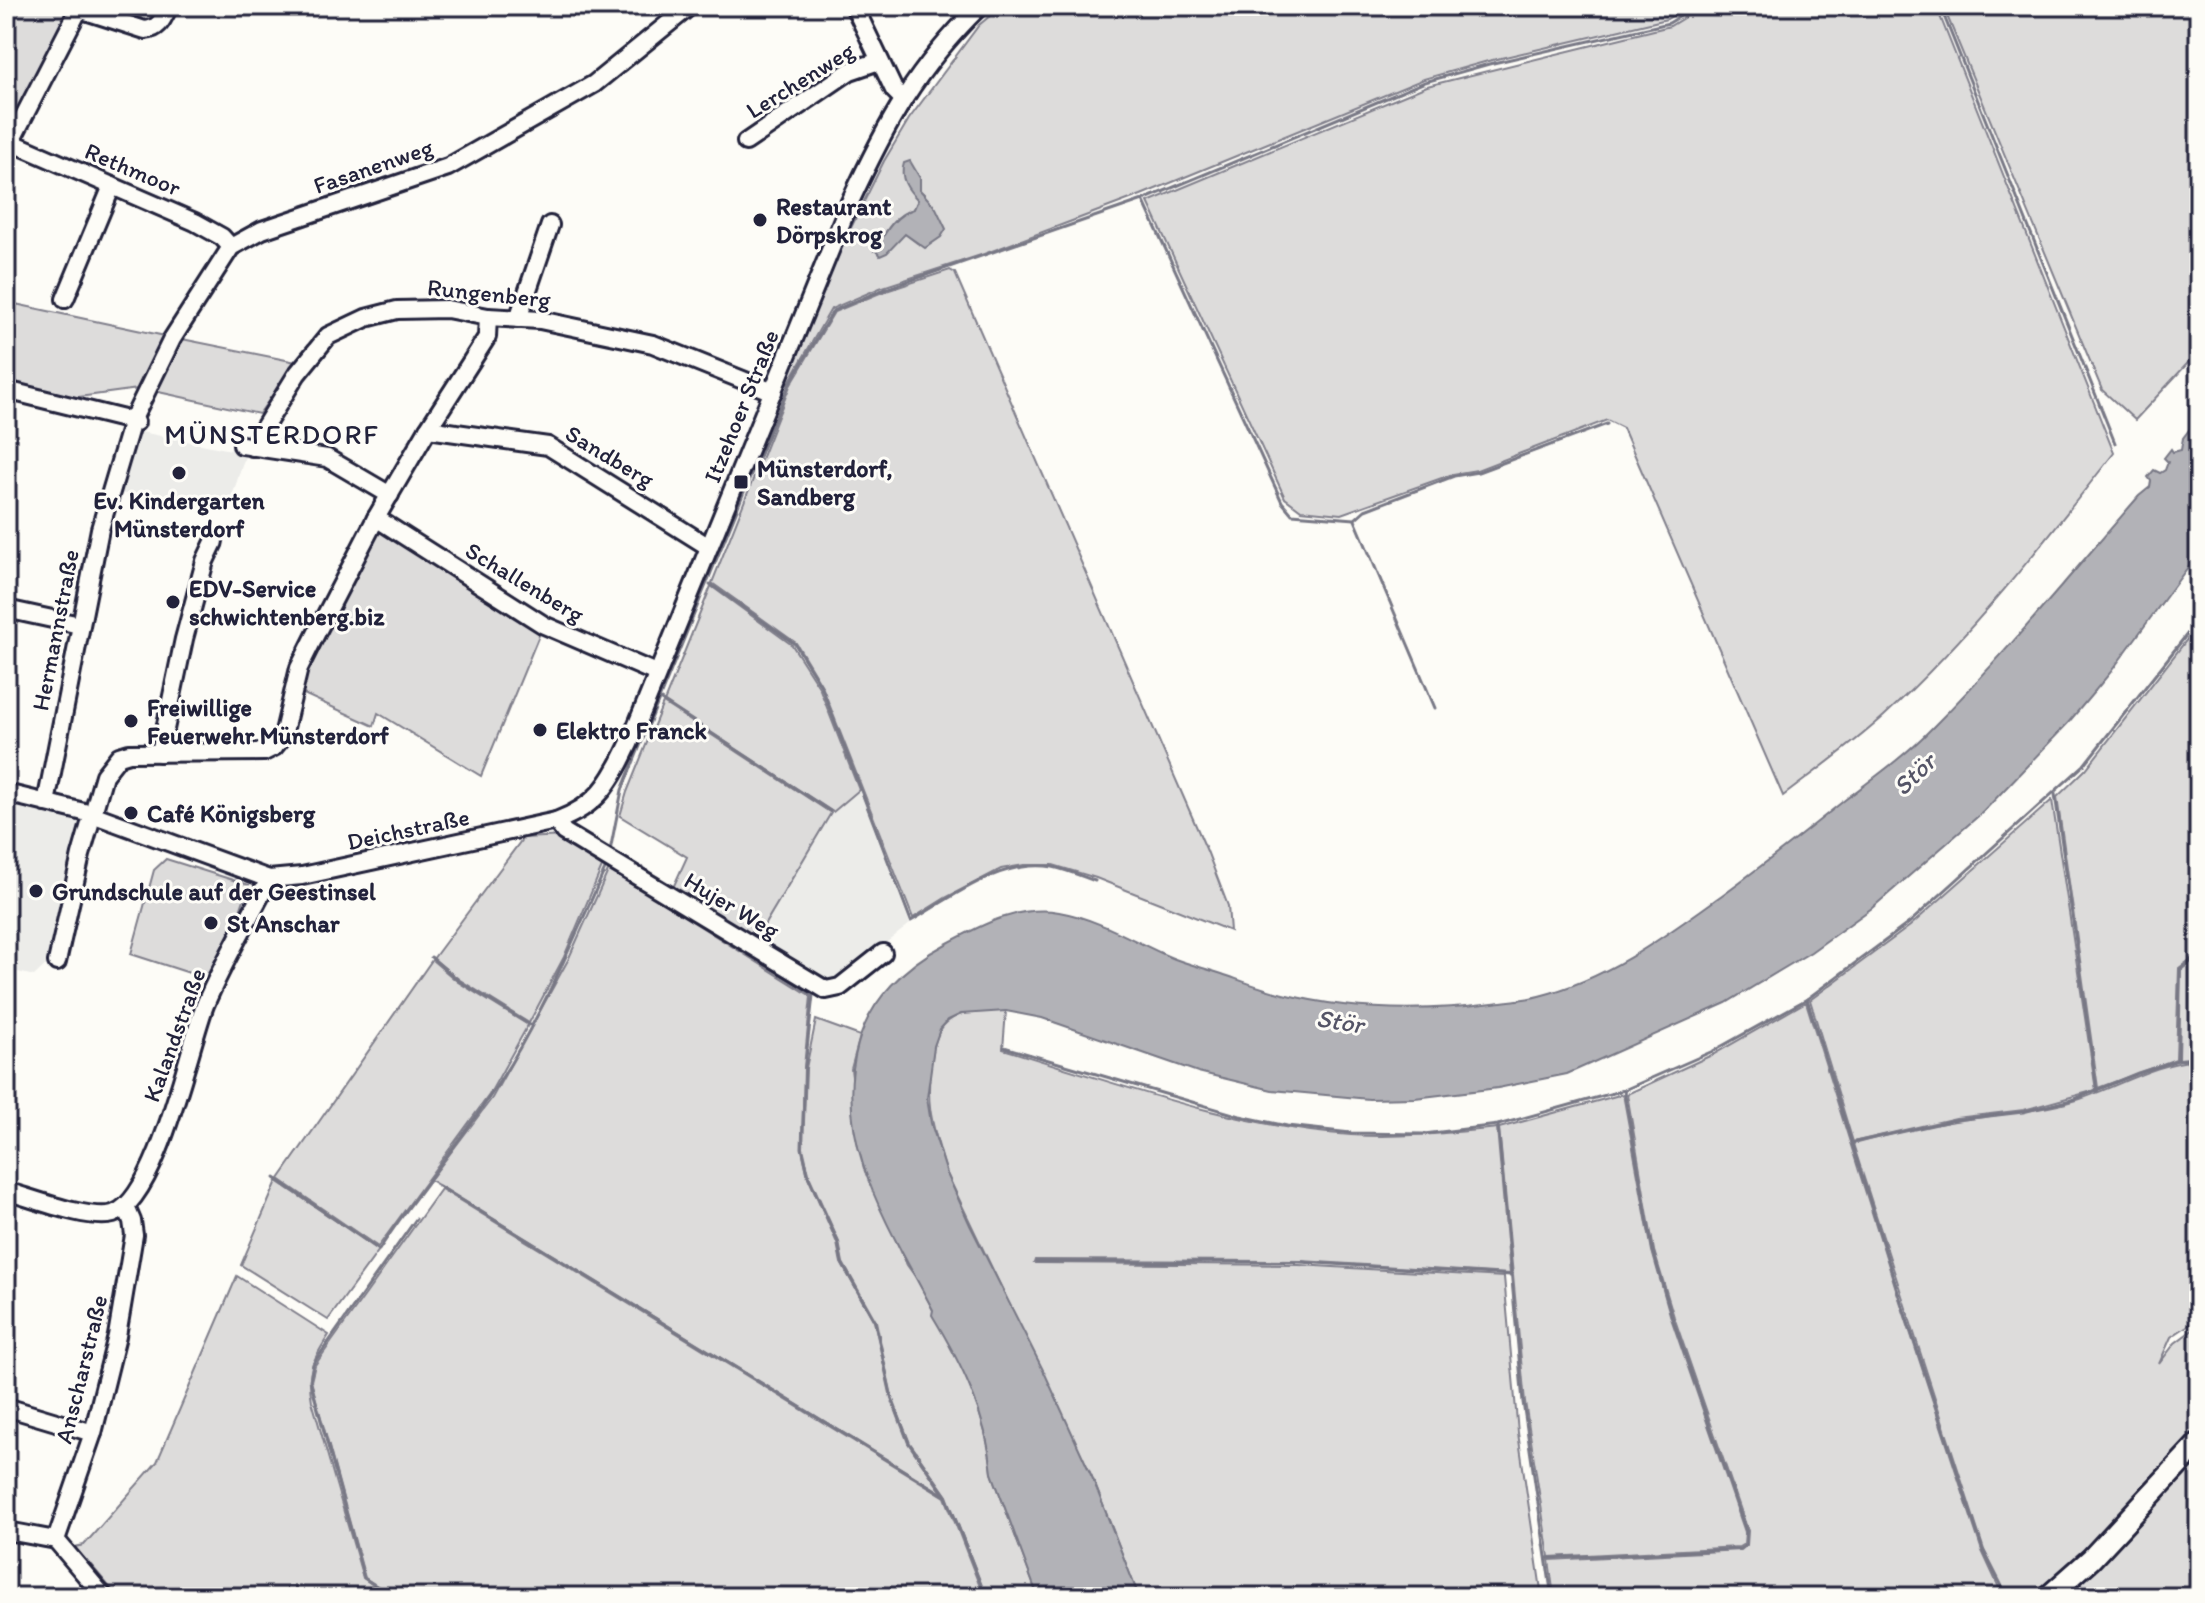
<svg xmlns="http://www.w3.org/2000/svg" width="2205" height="1603" viewBox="0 0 2205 1603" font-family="Itim,sans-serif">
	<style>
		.built { fill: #ecece9 }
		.green { fill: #dddcdb; stroke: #807f8b; stroke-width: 2; fill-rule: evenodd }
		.water { fill: #b2b2b7; stroke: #787885; stroke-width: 2 }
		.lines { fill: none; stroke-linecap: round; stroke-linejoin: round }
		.stream { stroke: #787885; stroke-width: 3 }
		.minor-casing { stroke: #22223b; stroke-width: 22 }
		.major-casing { stroke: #22223b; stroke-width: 26 }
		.minor { stroke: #fdfcf7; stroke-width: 16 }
		.major { stroke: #fdfcf7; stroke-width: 20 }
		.poi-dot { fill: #22223b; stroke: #fdfcf7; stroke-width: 3 }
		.labels { text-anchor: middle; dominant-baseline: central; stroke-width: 6; stroke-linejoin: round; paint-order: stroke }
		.street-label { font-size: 24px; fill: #22223b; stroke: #fdfcf7 }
		.poi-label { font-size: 24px; font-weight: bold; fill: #22223b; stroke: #fdfcf7; text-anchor: start }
		.water-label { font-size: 26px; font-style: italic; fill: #545466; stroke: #fdfcf7 }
		.quarter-label { font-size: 28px; letter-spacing: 2px; fill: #22223b; stroke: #fdfcf7 }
	</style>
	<rect width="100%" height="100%" fill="#fdfcf7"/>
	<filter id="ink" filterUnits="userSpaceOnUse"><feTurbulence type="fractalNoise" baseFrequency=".0125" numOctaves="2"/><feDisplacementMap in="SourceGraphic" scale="16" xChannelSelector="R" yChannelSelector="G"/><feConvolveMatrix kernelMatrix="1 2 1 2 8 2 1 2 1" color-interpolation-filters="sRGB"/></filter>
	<g filter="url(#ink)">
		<g class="built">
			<path d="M131,430L246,453L227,512L114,492Z"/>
			<path d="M859,790L910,924L873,953L864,954L840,982L828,987L753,944L831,813Z"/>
			<path d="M8,802L84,820L49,962L34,976L6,969V811Z"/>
		</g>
		<g class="green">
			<path d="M6,6H73L6,128Z"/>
			<path d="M1002,6H1688L1667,19L1488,61L1424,79L1141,195L984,254L880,288L831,309L788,384L783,381L836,258L884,161L909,119L979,25ZM912,190H919L925,195L917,243L905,234L875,250C885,233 894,214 914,209L918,200Z"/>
			<path d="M1703,6H1936L2114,453C2042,545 1970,637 1884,716C1852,745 1817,770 1783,796L1623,428L1607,420L1477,470L1453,474L1341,514L1301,510L1285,498L1148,202L1427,86L1670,26Z"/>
			<path d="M1943,6H2199V351L2135,420L2102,390Z"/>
			<path d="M950,270L955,273L1207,851L1228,906L1230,931L1096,878L1053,865H1024L1001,869L945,898L913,918L822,686L796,643L712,583L790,386L834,312L880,293Z"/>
			<path d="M6,302L165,336L138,389L71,398L6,383Z"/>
			<path d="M182,339L296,362L259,414L154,391Z"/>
			<path d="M379,529L542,628L481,776L378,713L374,726L299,692L305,667Z"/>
			<path d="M711,586L792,645L819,687L859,790L833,812L664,702Z"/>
			<path d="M2199,624V953L2179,968L2176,1059L2098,1088L2057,797L2086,769Z"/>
			<path d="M663,703L831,813L753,944L671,892L687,857L620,816L627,792Z"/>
			<path d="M2052,800L2096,1090L2024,1110L1956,1118L1853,1142L1810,1000L1910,926Z"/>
			<path d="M565,836L605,860L564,957L529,1023L460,980L433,959L523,838Z"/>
			<path d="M166,859L249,885L231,937L205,978L131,954L154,870Z"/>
			<path d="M609,869L811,996L804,1067L802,1148L808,1177L837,1243L841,1263L874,1321L891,1398L908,1443L943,1494L430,1180L492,1098L568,960Z"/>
			<path d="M2199,956V1057L2179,1059L2181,970Z"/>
			<path d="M432,960L458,982L528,1025L489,1095L378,1247L279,1179Z"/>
			<path d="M1806,1002L1897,1292L1982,1551L2001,1592L2003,1587L1984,1550L1853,1144C1887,1135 1921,1126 1955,1121C1996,1114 2037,1112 2077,1100C2118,1087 2154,1063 2199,1060V1318L2171,1337L2159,1364L2175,1343L2199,1325V1597H1554L1549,1560L1741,1550L1747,1545L1748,1531L1674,1317L1654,1251L1627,1094L1714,1054Z"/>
			<path d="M986,1011H1006L1003,1049C1117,1083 1232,1127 1351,1135C1400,1138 1448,1133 1497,1128L1510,1274L1301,1261L1035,1260L1034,1263L1299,1265L1504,1277L1518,1433L1542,1597H1139L1092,1477L947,1174C933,1127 923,1102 933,1052C935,1040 939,1027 950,1020C960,1012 974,1012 986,1011Z"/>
			<path d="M816,1020L860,1036L851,1069L864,1169L907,1265L917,1279C948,1340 986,1403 992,1473L1038,1597H986L947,1496L910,1443L892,1398L876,1321L843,1263L839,1242L810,1178L803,1148L806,1068Z"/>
			<path d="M1623,1094L1652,1251L1671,1318L1745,1532L1744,1544L1739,1547L1549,1557L1525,1402L1499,1128Z"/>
			<path d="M277,1181L379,1250L328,1320L241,1265Z"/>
			<path d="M441,1189L945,1497L984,1597H395L365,1578L311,1381L315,1365Z"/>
			<path d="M237,1276L329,1335C313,1360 306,1370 312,1401L363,1578L390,1597H118L91,1565L85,1567L70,1548L84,1545L157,1462Z"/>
		</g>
		<g class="water">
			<path d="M910,161L920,178V190L936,208L946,229L941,237L925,248L905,234L887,253L880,256L875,250C885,233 894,215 914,209L918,200C908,190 899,178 904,163Z"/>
			<path d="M2199,417V552L2110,673L2068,723L1983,812L1872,908L1811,952L1726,1003L1567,1074L1498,1088L1415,1098L1369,1099L1272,1090L1198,1072L1042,1018L1006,1011L961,1014L948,1020L940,1029L934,1046L927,1098L931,1123L947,1174L970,1225L1045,1374L1092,1477L1139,1597H1038L992,1473C987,1415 961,1363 932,1315L933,1310C890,1228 831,1141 858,1044C870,999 906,965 946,944C981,925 1018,905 1059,912C1099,919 1133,941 1170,957C1186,964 1205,968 1222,974C1242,981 1262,989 1283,994C1351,1011 1424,1012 1493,1003C1508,1001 1524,1000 1539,996C1608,979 1665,936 1722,895C1765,864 1805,832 1846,799C1875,777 1906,755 1931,729C2005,655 2071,574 2139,496L2150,487L2151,481L2148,477L2154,470L2160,473L2165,470L2168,462L2164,458L2171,449L2173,452L2181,450L2183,438Z"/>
		</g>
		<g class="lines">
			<g class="stream">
				<path d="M1940,6L2115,443"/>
				<path d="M1143,200L1282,502L1292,514L1355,519L1365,510L1454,476L1478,472L1607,424"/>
				<path d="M1355,520L1435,708"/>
				<path d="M710,584L795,644L821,686L911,921C952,897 1002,858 1053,867C1067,870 1081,876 1095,881"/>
				<path d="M661,700L830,811"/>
				<path d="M2055,794L2097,1091"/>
				<path d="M610,851L622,790L744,492L789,385L833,311L880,291L1143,200L1425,82L1489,64L1669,23L1697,6"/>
				<path d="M726,939L813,995L805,1067L802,1148L809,1178L838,1242L842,1263L875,1322L892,1398L909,1443L946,1496L986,1597"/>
				<path d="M431,957L459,981L530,1025"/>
				<path d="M1807,999L1898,1292L1983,1550L2002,1588"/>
				<path d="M1004,1047L1240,1116L1287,1126L1351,1133L1424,1134L1498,1125L1624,1090L1713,1051L1807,999L1909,923L2084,765L2199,619"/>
				<path d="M2178,1060L2180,969L2199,954"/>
				<path d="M1498,1125L1523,1402L1552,1597"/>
				<path d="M1851,1143L1955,1120L2023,1112L2075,1099L2138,1073L2178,1060L2199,1059"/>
				<path d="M275,1178L379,1250C413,1197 455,1149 490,1096C537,1027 572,943 606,867"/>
				<path d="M439,1186L944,1495"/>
				<path d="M1036,1262H1300L1511,1275"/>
				<path d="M1547,1558L1740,1549L1746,1545V1531L1672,1317L1653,1251L1624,1090"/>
				<path d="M392,1597L364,1578L310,1380L313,1364L416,1219"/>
			</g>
			<defs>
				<g id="minor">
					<path d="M854,6L894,90L902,98"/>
					<path d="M11,142L195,222L222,237L231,247"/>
					<path d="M746,142L850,71L879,61"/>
					<path d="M6,151L79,9L145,30C160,29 163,18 169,6"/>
					<path d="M65,299L112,186"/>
					<path d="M518,319L550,225"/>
					<path d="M6,390L136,422"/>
					<path d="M428,429L548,446L709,547"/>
					<path d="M242,445L327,458L390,495"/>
					<path d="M252,447L297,374L328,336L366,318L397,310L447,309L488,317L540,320L653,344L773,392"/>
					<path d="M376,518L544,625L656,673"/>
					<path d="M6,609L80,625"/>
					<path d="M160,753L184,639L205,561L214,542"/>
					<path d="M6,793L92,814L269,879L302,876L556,821C597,806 611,783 629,744L849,204C887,122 915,70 980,6"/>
					<path d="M46,803L100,529L132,421L172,339L231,247L262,230L448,167L594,84L690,6"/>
					<path d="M556,821L564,832L826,990L840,987L883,953"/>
					<path d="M57,962L81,855L104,775L119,756L129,753L264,752L274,747L283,736L299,668L317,632L376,518L428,429L487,337L488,317"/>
					<path d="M6,1191C31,1198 90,1221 113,1214C157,1200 189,1047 205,1005C223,962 248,921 269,879"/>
					<path d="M6,1407L93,1433"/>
					<path d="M6,1534L13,1532L56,1540"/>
					<path d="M56,1540L93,1433L117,1336L134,1235L132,1221L126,1207"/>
					<path d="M56,1540L104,1597"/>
				</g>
				<path id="major" d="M2048,1597L2091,1559L2199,1443"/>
			</defs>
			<use href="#minor" class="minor-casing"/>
			<use href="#major" class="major-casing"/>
			<use href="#minor" class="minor"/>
			<use href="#major" class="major"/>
		</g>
	</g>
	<g class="poi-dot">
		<circle cx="760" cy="220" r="8"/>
		<circle cx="179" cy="473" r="8"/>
		<rect x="733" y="474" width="16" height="16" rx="4"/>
		<circle cx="173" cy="602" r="8"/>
		<circle cx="131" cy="721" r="8"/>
		<circle cx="540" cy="730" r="8"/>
		<circle cx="131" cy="813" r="8"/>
		<circle cx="36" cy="891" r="8"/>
		<circle cx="211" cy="923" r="8"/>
	</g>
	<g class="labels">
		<g class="street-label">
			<text transform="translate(800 80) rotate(-32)">Lerchenweg</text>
			<text transform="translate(373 166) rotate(-19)">Fasanenweg</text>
			<text transform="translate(133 169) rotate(23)">Rethmoor</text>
			<text transform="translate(489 293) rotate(6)">Rungenberg</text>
			<text transform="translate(741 406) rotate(-68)">Itzehoer Straße</text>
			<text transform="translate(610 456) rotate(31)">Sandberg</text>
			<text transform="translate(525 582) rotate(31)">Schallenberg</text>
			<text transform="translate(55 630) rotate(-79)">Hermannstraße</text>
			<text transform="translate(408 829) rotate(-12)">Deichstraße</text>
			<text transform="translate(732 905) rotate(31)">Hujer Weg</text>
			<text transform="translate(174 1035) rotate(-70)">Kalandstraße</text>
			<text transform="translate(81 1369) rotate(-76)">Anscharstraße</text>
		</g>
		<g class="poi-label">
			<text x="776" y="206">Restaurant<tspan x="776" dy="28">Dörpskrog</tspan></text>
			<text x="757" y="468">Münsterdorf,<tspan x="757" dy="28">Sandberg</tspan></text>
			<text x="179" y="500" text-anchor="middle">Ev. Kindergarten<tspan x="179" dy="28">Münsterdorf</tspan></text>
			<text x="189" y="588">EDV-Service<tspan x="189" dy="28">schwichtenberg.biz</tspan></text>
			<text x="147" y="707">Freiwillige<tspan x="147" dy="28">Feuerwehr Münsterdorf</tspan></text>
			<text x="556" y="730">Elektro Franck</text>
			<text x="147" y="813">Café Königsberg</text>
			<text x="52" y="891">Grundschule auf der Geestinsel</text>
			<text x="227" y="923">St Anschar</text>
		</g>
		<g class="water-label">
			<text transform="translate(1914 774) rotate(-44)">Stör</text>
			<text transform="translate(1340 1021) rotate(9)">Stör</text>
		</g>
		<g class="quarter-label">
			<text x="272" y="434">MÜNSTERDORF</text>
		</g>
	</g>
	<rect width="2205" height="1603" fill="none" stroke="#fdfcf7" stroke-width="32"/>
	<rect x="16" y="16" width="2173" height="1571" fill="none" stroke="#22223b" stroke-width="3" filter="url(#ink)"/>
</svg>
